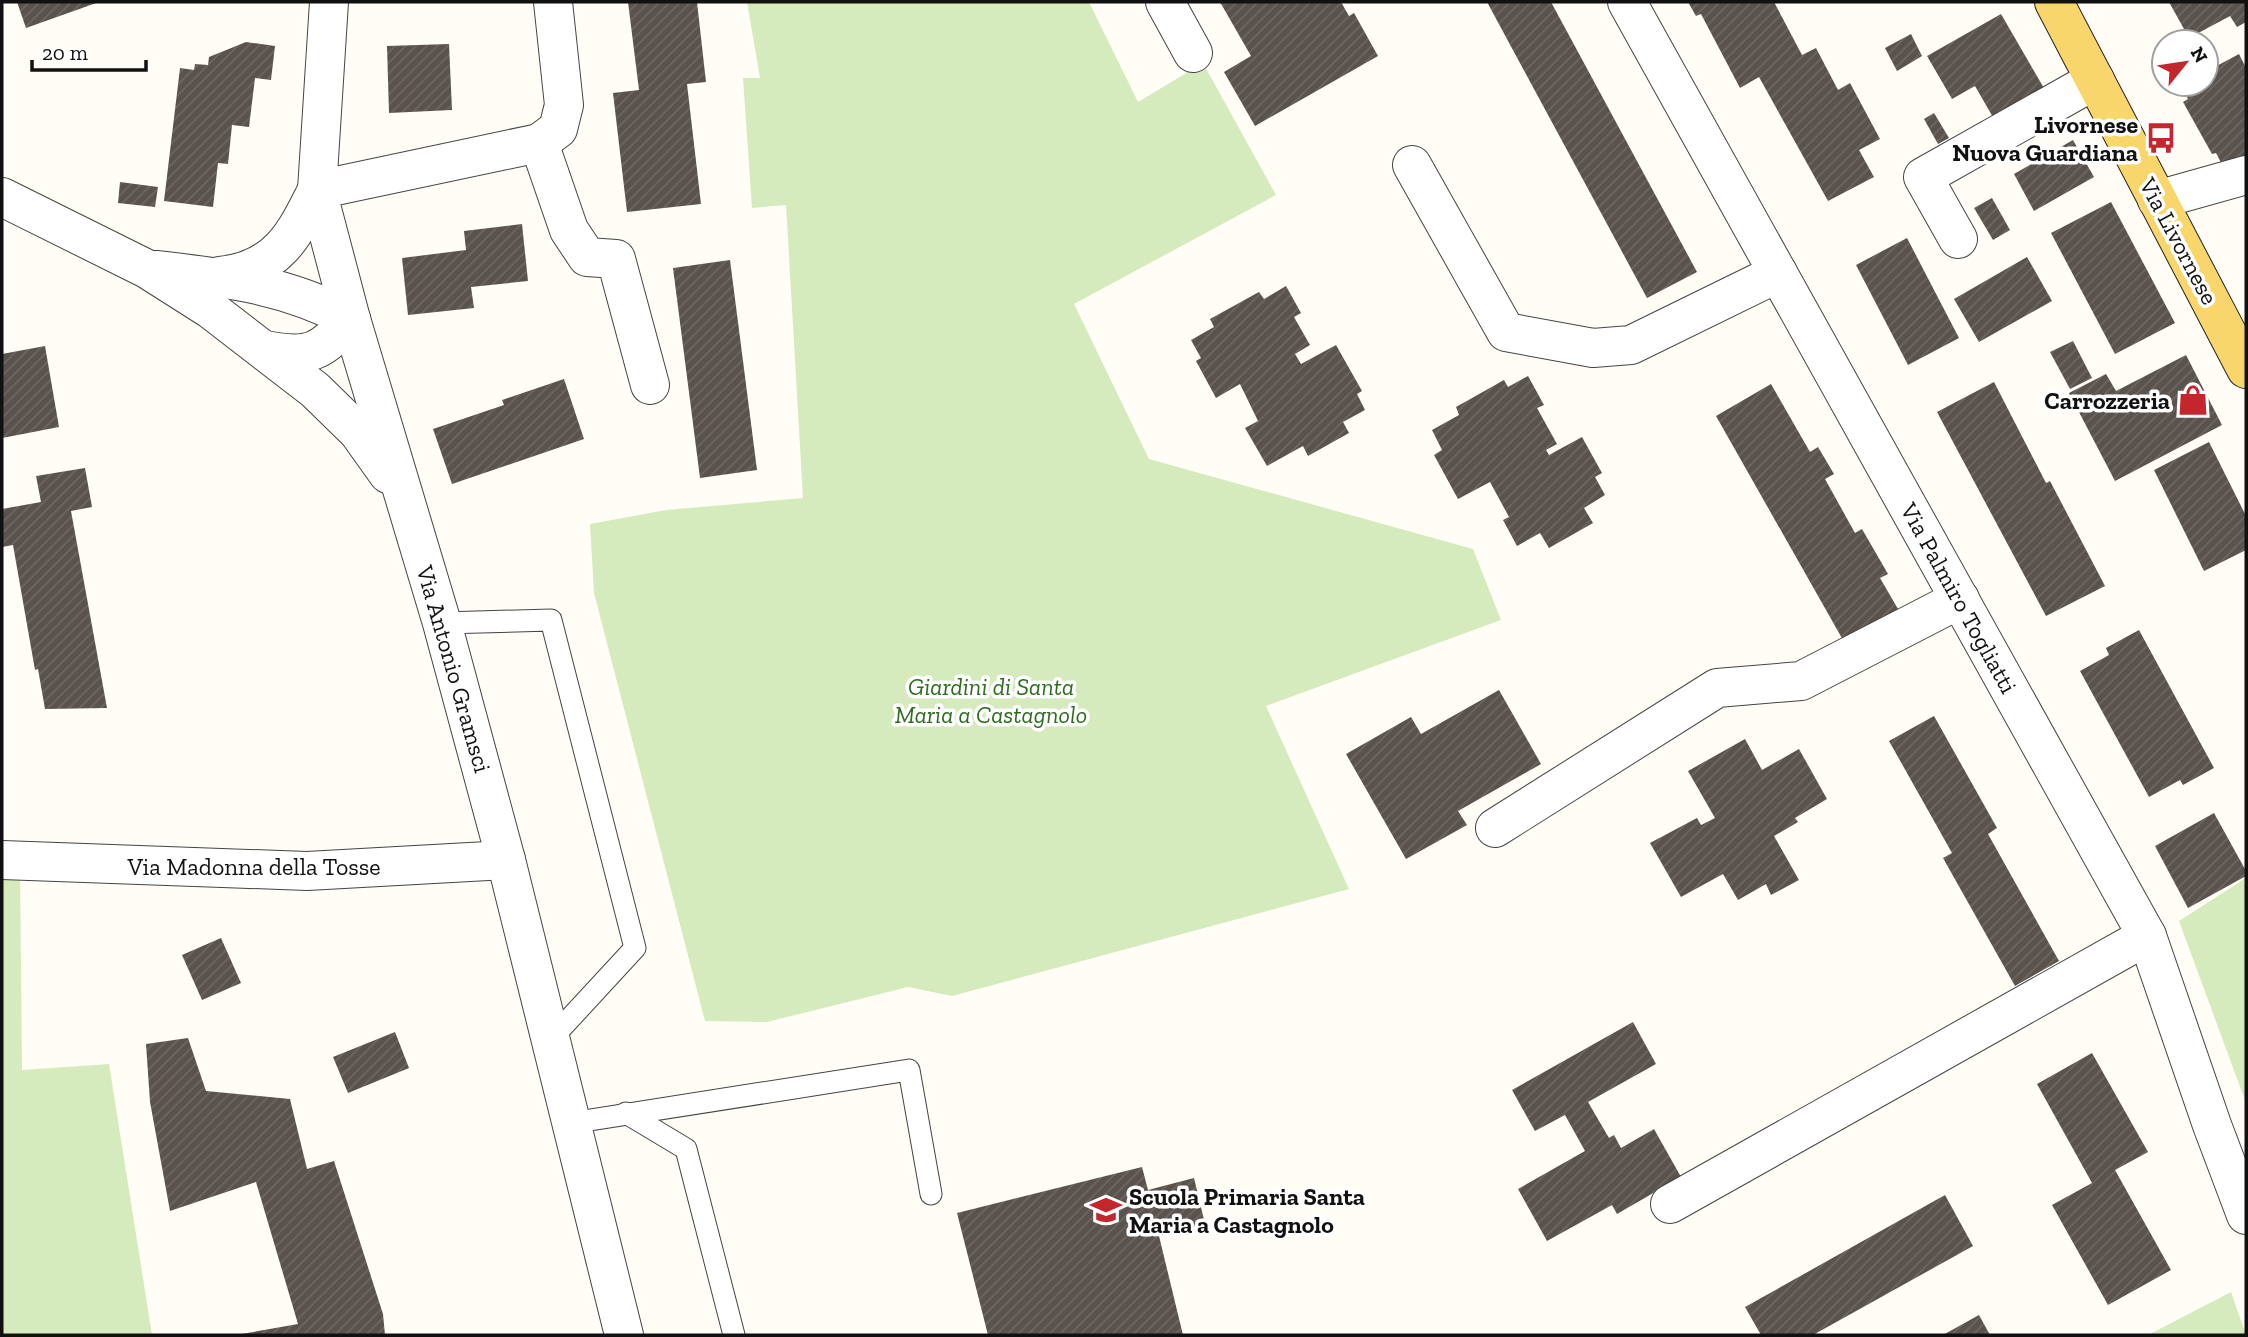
<svg xmlns="http://www.w3.org/2000/svg" width="2248" height="1337" viewBox="0 0 2248 1337" font-family="'Zilla Slab',serif">
	<style>
		.green { fill: #d5ebbd }
		.building { fill: url(#building-hatch) }
		.lines { fill: none; stroke-linecap: round; stroke-linejoin: round }
		.lane-casing { stroke: #444; stroke-width: 23 }
		.street-casing { stroke: #444; stroke-width: 40 }
		.primary-casing { stroke: #222; stroke-width: 40 }
		.lane { stroke: #fff; stroke-width: 21 }
		.street { stroke: #fff; stroke-width: 38 }
		.primary { stroke: #f9d66b; stroke-width: 38 }
		.labels { text-anchor: middle; dominant-baseline: central; stroke-width: 7; stroke-linejoin: round; paint-order: stroke }
		.poi-label { font-size: 24px; font-weight: bold; fill: #111; stroke: #fff; text-anchor: end }
		.street-label { font-size: 24px; fill: #111; stroke: #fff }
		.park-label { font-size: 24px; font-style: italic; fill: #2f6b1f; stroke: #fff }
	</style>
	<defs>
		<pattern id="building-hatch" width="6" height="6" patternUnits="userSpaceOnUse" patternTransform="scale(1.75)"><rect width="6" height="6" fill="#5a524d"/><path d="M-1 1l2-2M0 6l6-6M5 7l2-2" fill="none" stroke="#6d6662"/></pattern>
	</defs>
	<rect width="100%" height="100%" fill="#fffdf5"/>
	<g class="green">
		<path d="M747,2H1089L1138,102L1203,63L1276,195L1074,304L1149,459L1473,549L1501,620L1266,706L1349,889L952,996L908,987L767,1022L705,1021L594,593L590,524L666,510L803,498L786,205L752,208L743,78H760Z"/>
		<path d="M2,860L20,861L22,1070L109,1064L152,1335H2Z"/>
		<path d="M2246,878V1103L2179,921Z"/>
		<path d="M2231,1292L2246,1335H2148Z"/>
	</g>
	<g class="building">
		<path d="M17,2H99L26,28Z"/>
		<path d="M628,2H697L706,82L687,84L701,204L627,212L613,93L639,90Z"/>
		<path d="M1220,2H1341L1349,16L1354,13L1378,56L1255,126L1224,72L1251,56Z"/>
		<path d="M1487,2H1551L1697,272L1647,298Z"/>
		<path d="M1688,2H1774L1802,55L1816,48L1838,90L1850,83L1880,139L1859,150L1874,177L1828,201L1759,77L1740,88L1701,14L1696,16Z"/>
		<path d="M2169,2H2246V22L2237,27L2230,16L2189,38Z"/>
		<path d="M2001,14L2045,90L1994,119L1975,86L1952,99L1927,56Z"/>
		<path d="M1911,34L1922,56L1897,71L1885,48Z"/>
		<path d="M246,42L275,46L271,80L255,78L249,127L232,125L228,164L218,163L213,207L164,201L180,68L194,70L195,64L208,65L209,57Z"/>
		<path d="M449,44L452,110L389,113L387,46Z"/>
		<path d="M2239,54L2246,68V162L2226,172L2216,153L2212,154L2183,102L2188,99L2180,84H2206V59L2211,69Z"/>
		<path d="M1934,113L1949,138L1938,144L1924,119Z"/>
		<path d="M2073,140L2094,177L2034,211L2014,174Z"/>
		<path d="M120,182L158,187L155,207L118,203Z"/>
		<path d="M1992,198L2010,230L1993,240L1974,208Z"/>
		<path d="M2111,202L2175,323L2115,354L2051,233Z"/>
		<path d="M522,224L528,281L471,287L474,308L408,315L402,258L466,250L464,231Z"/>
		<path d="M1907,238L1959,338L1908,365L1856,265Z"/>
		<path d="M2027,257L2052,301L1979,342L1954,299Z"/>
		<path d="M730,260L757,470L700,478L673,268Z"/>
		<path d="M1286,286L1301,313L1294,317L1310,345L1295,354L1301,364L1336,345L1362,391L1357,394L1365,410L1343,422L1349,433L1308,456L1303,446L1267,466L1245,428L1258,421L1240,384L1216,398L1196,361L1201,358L1191,340L1214,327L1210,319L1259,292L1264,299Z"/>
		<path d="M2073,341L2092,378L2070,389L2050,352Z"/>
		<path d="M45,346L59,427L2,438V354Z"/>
		<path d="M2186,355L2222,425L2115,481L2069,393L2106,374L2116,391Z"/>
		<path d="M1528,376L1544,405L1537,408L1557,444L1546,450L1549,455L1582,437L1602,473L1595,477L1605,495L1584,508L1593,523L1549,548L1540,533L1517,546L1503,520L1509,517L1490,482L1458,499L1434,455L1442,450L1432,430L1459,415L1456,407L1504,380L1508,387Z"/>
		<path d="M564,379L584,439L452,484L433,429L504,405L502,400Z"/>
		<path d="M1994,382L2046,483L2050,481L2105,586L2046,616L1937,412Z"/>
		<path d="M1771,384L1810,452L1818,447L1834,474L1825,479L1855,533L1862,529L1888,574L1880,578L1898,609L1843,640L1716,416Z"/>
		<path d="M2209,442L2246,516V550L2204,571L2154,470Z"/>
		<path d="M85,468L92,507L71,511L107,708L45,709L38,669L35,670L13,545L2,547V509L41,502L36,476Z"/>
		<path d="M2139,630L2214,768L2183,785L2180,780L2149,797L2080,671L2109,655L2106,648Z"/>
		<path d="M1499,690L1541,764L1458,811L1467,825L1406,859L1346,754L1411,717L1421,734Z"/>
		<path d="M1934,716L1997,828L1988,834L2059,961L2015,986L1943,858L1952,853L1889,741Z"/>
		<path d="M1745,739L1762,770L1799,749L1827,799L1795,818L1798,822L1774,836L1799,880L1771,895L1766,884L1738,900L1723,874L1681,897L1650,843L1697,818L1701,825L1715,818L1688,771Z"/>
		<path d="M2214,813L2246,871V876L2188,908L2155,846Z"/>
		<path d="M221,938L241,983L202,1000L182,955Z"/>
		<path d="M1633,1022L1656,1064L1588,1102L1609,1138L1614,1135L1621,1148L1654,1129L1681,1177L1617,1214L1612,1205L1547,1241L1518,1189L1585,1151L1565,1115L1535,1131L1512,1090Z"/>
		<path d="M395,1032L409,1068L348,1093L333,1057Z"/>
		<path d="M188,1038L206,1091L290,1099L307,1169L334,1161L383,1314L385,1335H236L298,1324L256,1182L170,1211L150,1102L146,1044Z"/>
		<path d="M2092,1053L2148,1152L2115,1170L2171,1270L2108,1305L2052,1205L2092,1183L2037,1084Z"/>
		<path d="M1142,1167L1148,1190L1194,1178L1205,1224L1159,1236L1183,1335H988L957,1213Z"/>
		<path d="M1945,1195L1973,1246L1813,1335H1761L1745,1307Z"/>
		<path d="M1979,1315L1990,1335H1943Z"/>
	</g>
	<g class="lines">
		<defs>
			<g id="lane">
				<path d="M442,623L551,620L635,948L551,1039"/>
				<path d="M626,1113L686,1149L734,1335"/>
				<path d="M571,1123L909,1070L931,1194"/>
			</g>
			<g id="street">
				<path d="M329,2L317,190L351,319L442,623L506,860L624,1335"/>
				<path d="M1165,2L1193,53"/>
				<path d="M1627,2L2147,936L2212,1125L2246,1215"/>
				<path d="M539,143L569,230L587,257L616,259L650,385"/>
				<path d="M1412,165L1506,332L1593,348L1631,345L1778,273"/>
				<path d="M317,190L539,143L558,129L564,105L553,2"/>
				<path d="M2,197L147,269L210,309L315,390L358,432L388,474"/>
				<path d="M2157,200L2246,175"/>
				<path d="M1958,239L1923,177L2095,80"/>
				<path d="M156,270C229,278 286,285 351,319"/>
				<path d="M220,276C277,270 294,236 317,190"/>
				<path d="M265,350C310,359 321,352 351,319"/>
				<path d="M1495,828L1717,688L1801,681L1960,599"/>
				<path d="M2,860L307,871L506,860"/>
				<path d="M1670,1204L2147,936"/>
			</g>
			<path id="primary" d="M2054,2L2246,369"/>
		</defs>
		<use href="#lane" class="lane-casing"/>
		<use href="#street" class="street-casing"/>
		<use href="#primary" class="primary-casing"/>
		<use href="#lane" class="lane"/>
		<use href="#street" class="street"/>
		<use href="#primary" class="primary"/>
	</g>
	<defs>
		<symbol id="bus-bare" viewBox="-9 -9 18 18"><path d="M-5-6H5V4H4V6H2V4H-2V6H-4V4H-5ZM-3.5-4V0h7V-4ZM-3.5 1.2v1.5H-2V1.2ZM2 1.2v1.5H3.5V1.2Z" fill="#c4262e" stroke="#fff" stroke-width="2.5" paint-order="stroke"/></symbol>
		<symbol id="shop-bare" viewBox="-9 -9 18 18"><path d="M-5-2.5h2.3a2.7 3.5 0 0 1 5.4 0H5L5.5 6h-11ZM-1.5-2.5h3a1.5 2.3 0 0 0-3 0Z" fill="#c4262e" stroke="#fff" stroke-width="2.5" paint-order="stroke"/></symbol>
		<symbol id="school-bare" viewBox="-9 -9 18 18"><path d="M0-5L7-2L0 1L-7-2ZM-4 1L0 2.5L4 1V4Q0 6-4 4Z" fill="#c4262e" stroke="#fff" stroke-width="2.5" paint-order="stroke"/></symbol>
	</defs>
	<g fill-rule="evenodd">
		<use href="#bus-bare" x="2139" y="116" width="44" height="44"/>
		<use href="#shop-bare" x="2171" y="378" width="44" height="44"/>
		<use href="#school-bare" x="1084" y="1188" width="44" height="44"/>
	</g>
	<g class="labels">
		<g class="poi-label">
			<text x="2138" y="124">Livornese<tspan x="2138" dy="28">Nuova Guardiana</tspan></text>
			<text x="2170" y="400">Carrozzeria</text>
			<text x="1129" y="1196" text-anchor="start">Scuola Primaria Santa<tspan x="1129" dy="28">Maria a Castagnolo</tspan></text>
		</g>
		<g class="street-label">
			<text transform="translate(2179 241) rotate(62)">Via Livornese</text>
			<text transform="translate(1959 598) rotate(61)">Via Palmiro Togliatti</text>
			<text transform="translate(454 669) rotate(74)">Via Antonio Gramsci</text>
			<text x="254" y="866">Via Madonna della Tosse</text>
		</g>
		<g class="park-label">
			<text x="991" y="686">Giardini di Santa<tspan x="991" dy="28">Maria a Castagnolo</tspan></text>
		</g>
	</g>
	<rect width="2248" height="1337" fill="none" stroke="#111111" stroke-width="7"/>
	<g transform="translate(2185 63) rotate(60)"><circle r="33" fill="#ffffff" stroke="#a0a0a0" stroke-width="2"/>
	<path d="M0-5L12 26L0 18L-12 26Z" fill="#c4262e"/>
	<text y="-10" font-size="19" font-weight="bold" text-anchor="middle" fill="#111111">N</text>
	</g>
	<path d="M32 60v10h114v-10" fill="none" stroke="#111111" stroke-width="3.5"/>
	<text x="42" y="60" font-size="21" fill="#111111" stroke="#ffffff" stroke-width="5" paint-order="stroke">20 m</text>
</svg>
